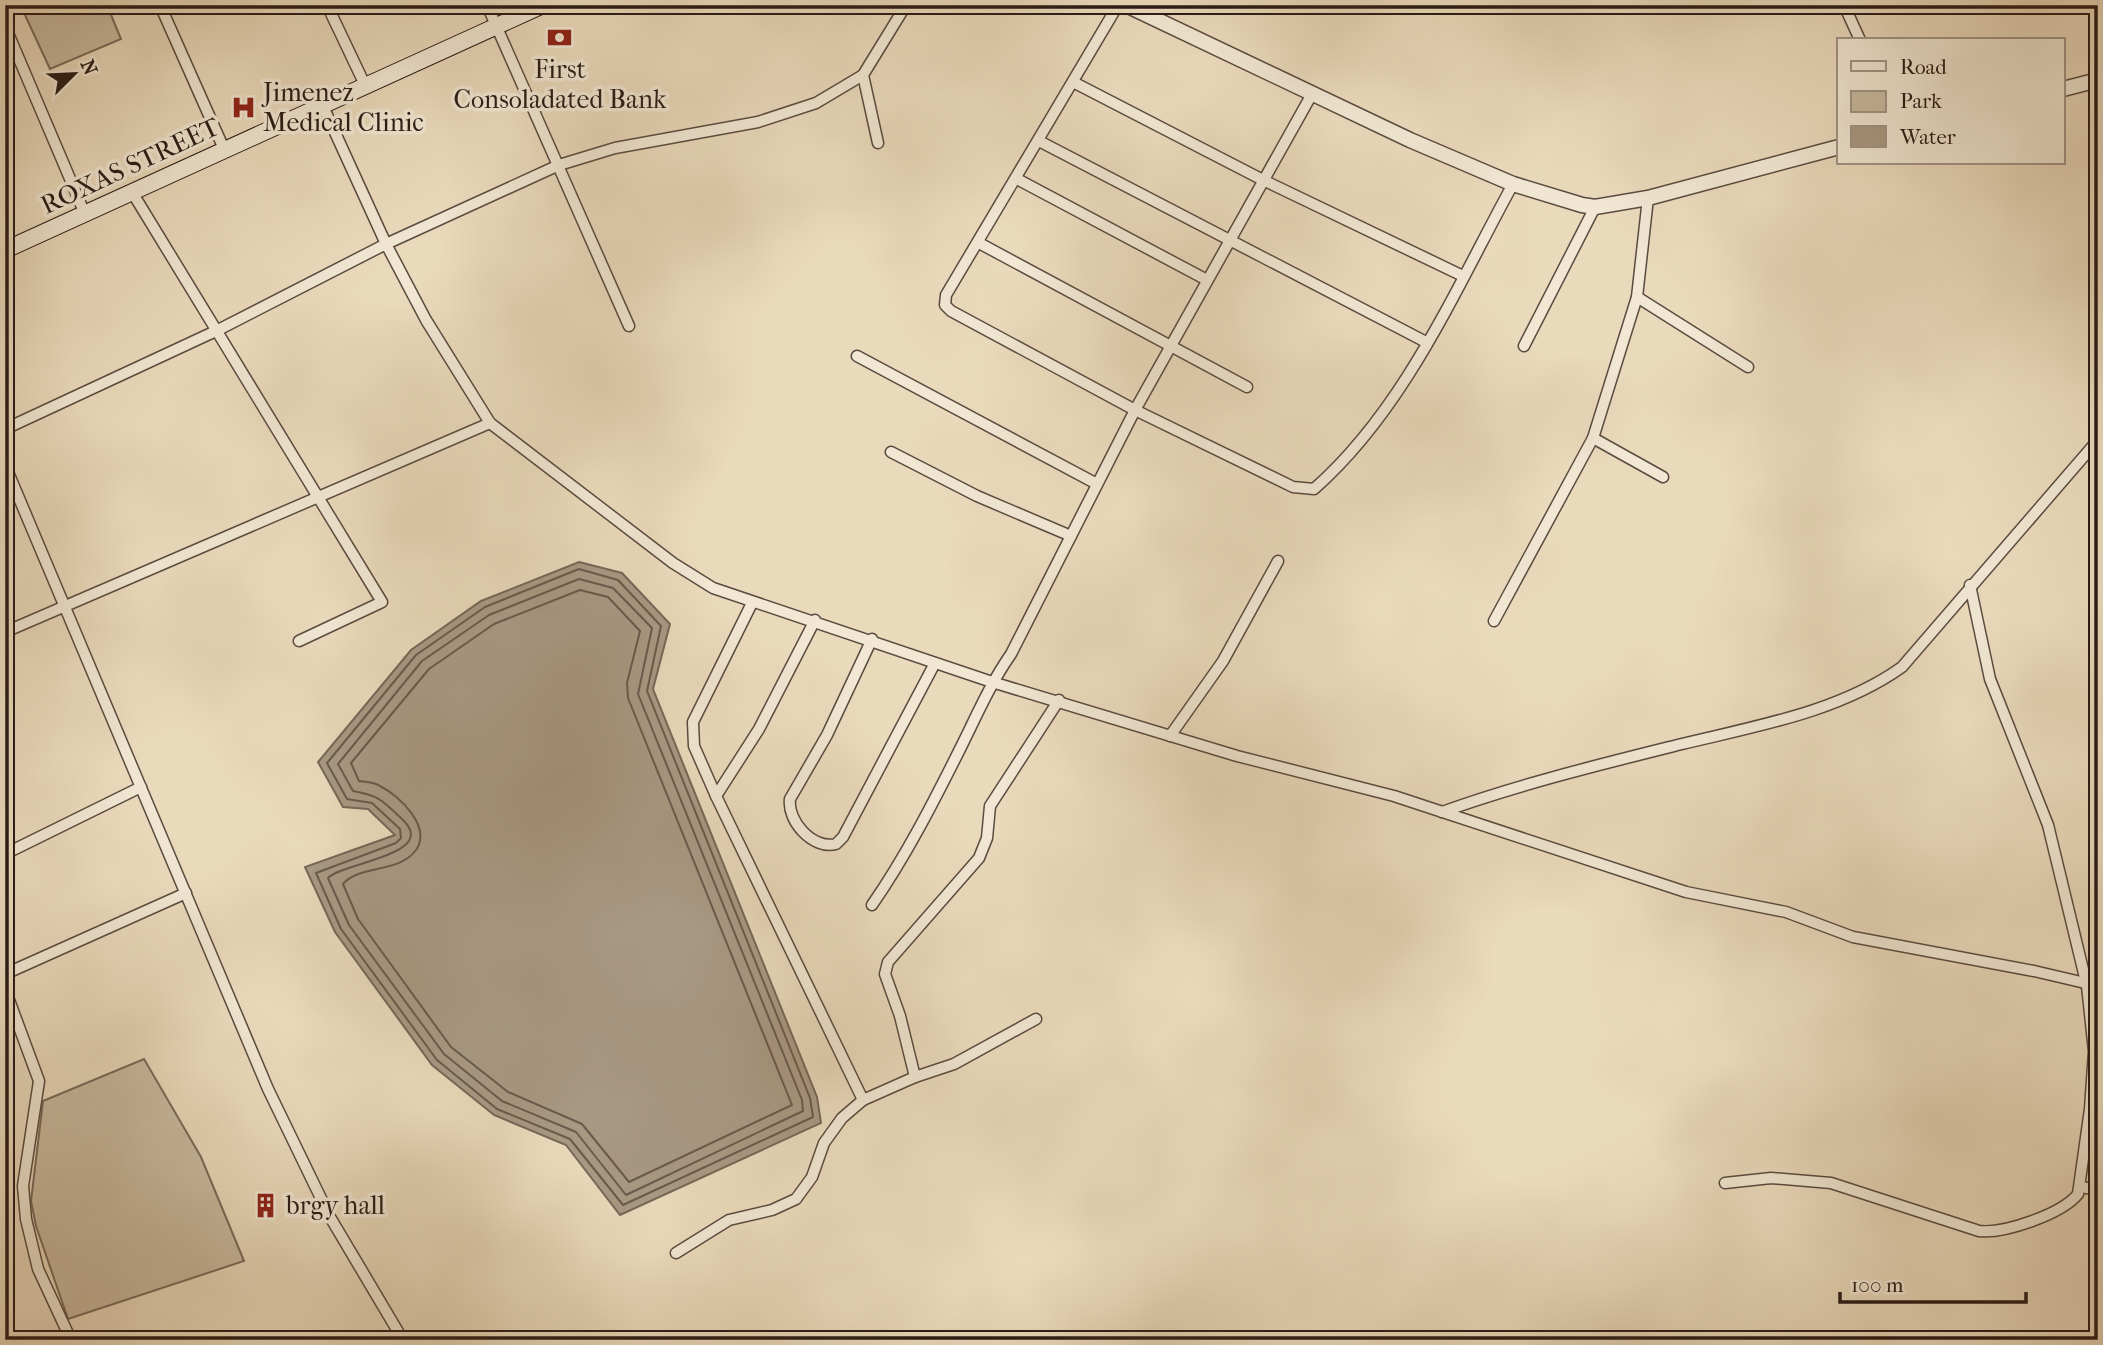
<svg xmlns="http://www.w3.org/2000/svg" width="2103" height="1345" viewBox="0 0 2103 1345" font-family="'IM FELL French Canon',serif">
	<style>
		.green { fill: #c9baa0; stroke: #7a6a5b; stroke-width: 2 }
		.water { fill: #a99984; stroke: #766758; stroke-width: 2 }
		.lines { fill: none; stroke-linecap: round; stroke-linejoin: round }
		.shore { stroke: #6a5a4d; stroke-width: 2 }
		.minor-casing { stroke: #5a4b40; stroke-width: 13 }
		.tertiary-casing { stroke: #5a4b40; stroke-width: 17 }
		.secondary-casing { stroke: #2a1b16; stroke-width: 18 }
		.minor { stroke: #f1e7d3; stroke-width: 10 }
		.tertiary { stroke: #f1e7d3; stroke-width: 14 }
		.secondary { stroke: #f1e7d3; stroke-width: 16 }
		.labels { text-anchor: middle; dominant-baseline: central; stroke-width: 7; stroke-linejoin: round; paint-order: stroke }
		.poi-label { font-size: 26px; fill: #2a1b16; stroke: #f1e7d3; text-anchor: start }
		.street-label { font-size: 26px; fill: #2a1b16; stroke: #f1e7d3 }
	</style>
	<rect width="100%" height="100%" fill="#eadabc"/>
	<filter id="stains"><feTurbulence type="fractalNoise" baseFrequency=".00286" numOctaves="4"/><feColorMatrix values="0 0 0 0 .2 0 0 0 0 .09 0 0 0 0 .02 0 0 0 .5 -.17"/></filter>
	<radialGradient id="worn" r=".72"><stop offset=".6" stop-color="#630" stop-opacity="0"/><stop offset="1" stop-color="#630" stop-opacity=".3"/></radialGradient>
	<g class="green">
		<path d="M41,5H107L121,39L50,69L24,13Z"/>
		<path d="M144,1059L201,1157L244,1261L68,1319L36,1226L31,1201L43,1101Z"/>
	</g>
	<path class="water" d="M579,562L622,573L670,624L653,689L817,1097L821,1123L620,1215L566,1145L494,1115L432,1065L335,932L305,867L395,835L368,809L343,807L318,762L411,650L481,601Z"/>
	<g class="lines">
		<g class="shore">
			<path d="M579,569L618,580L661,626L647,691L810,1098L813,1117L623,1205L570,1139L497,1109L437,1060L341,929L316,873L396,843L401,838L400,829L372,803L347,799L327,763L416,655L485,607Z"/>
			<path d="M579,579L613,588L652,628L638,694L802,1100L803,1111L626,1195L576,1132L502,1101L444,1054L349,925L328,878C341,863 439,855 403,820C382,800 380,796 353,791L338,764L422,661L489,615Z"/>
			<path d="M580,590L608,597L640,631L627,683L628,698L792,1105L629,1182L582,1124L508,1092L451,1047L358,919L343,884C359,865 400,873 416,850C432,827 400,796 380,786C374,782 366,782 359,781L351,763L429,669L494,624Z"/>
		</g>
		<defs>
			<g id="minor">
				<path d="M160,5L224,149"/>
				<path d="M327,5L365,85"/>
				<path d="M487,5L629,326"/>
				<path d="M1118,5L946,295L945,305L951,311L1135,410L1293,487L1314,489C1405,409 1456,288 1513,184"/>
				<path d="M1844,5L1860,40"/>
				<path d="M5,26L85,214"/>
				<path d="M863,75L878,143"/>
				<path d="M1073,82L1263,180L1463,276"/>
				<path d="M322,104L386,244L426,320L490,423L673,563L713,588L992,682L1237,756L1394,796L1686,892L1786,912L1853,937L2034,971L2098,986"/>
				<path d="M1039,141L1426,342"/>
				<path d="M1017,179L1207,280"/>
				<path d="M132,192L382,602L299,641"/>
				<path d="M979,243L1247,387"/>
				<path d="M1637,297L1748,367"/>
				<path d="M1524,346L1595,207"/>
				<path d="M857,356L1097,484"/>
				<path d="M5,429L218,330L386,244L559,165L615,148L758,122L816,103L863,75L906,5"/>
				<path d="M1593,438L1663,477"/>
				<path d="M891,452L977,496L1071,536"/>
				<path d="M5,465L268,1089L330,1217L403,1340"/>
				<path d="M752,603L693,722L694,746L716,796L863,1100L915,1077L900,1016L885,974L888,962L979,858L987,838L990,806L1059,700"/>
				<path d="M1494,621L1593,438L1637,297L1648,198"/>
				<path d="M5,632L490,423"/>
				<path d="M872,639L827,735L790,799C787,821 813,850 836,844L843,837L935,663"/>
				<path d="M1170,736L1223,661L1278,561"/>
				<path d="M716,796L759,729L815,620"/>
				<path d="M1442,812C1520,784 1602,764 1682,744C1756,726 1839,712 1902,667L2098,440"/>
				<path d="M5,854L141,787"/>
				<path d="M872,905C906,856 933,803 960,749C976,717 990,684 1011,654L1135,410L1312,94"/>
				<path d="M5,974L186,893"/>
				<path d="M5,989L39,1081L23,1186L26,1219L38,1269L71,1340"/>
				<path d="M915,1077L954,1064L1036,1019"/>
				<path d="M1725,1183L1771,1178L1831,1183L1979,1231C2004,1234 2062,1214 2078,1194L2090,1109L2094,1051L2087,986L2048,825L1990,679L1970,585"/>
				<path d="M2081,1187L2098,1190"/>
				<path d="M676,1253L729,1220L772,1210L796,1199L812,1177L824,1143L842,1118L863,1100"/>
				<path d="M506,1340L507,1339"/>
			</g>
			<g id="tertiary">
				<path d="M1126,5L1410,140L1513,184L1582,205L1595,207L1648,198L1839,147"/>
				<path d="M2063,89L2098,80"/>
			</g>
			<path id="secondary" d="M5,250L543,5"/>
		</defs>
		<use href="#minor" class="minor-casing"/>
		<use href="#tertiary" class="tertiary-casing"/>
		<use href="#secondary" class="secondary-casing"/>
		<use href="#minor" class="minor"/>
		<use href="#tertiary" class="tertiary"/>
		<use href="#secondary" class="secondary"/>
	</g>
	<defs>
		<symbol id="bank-bare" viewBox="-9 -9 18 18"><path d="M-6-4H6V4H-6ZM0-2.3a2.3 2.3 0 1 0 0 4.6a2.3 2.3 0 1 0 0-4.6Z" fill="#8f2418" stroke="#f1e7d3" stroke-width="2.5" paint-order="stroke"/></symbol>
		<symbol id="hospital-bare" viewBox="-9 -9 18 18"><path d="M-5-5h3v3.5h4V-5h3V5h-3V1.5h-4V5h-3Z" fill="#8f2418" stroke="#f1e7d3" stroke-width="2.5" paint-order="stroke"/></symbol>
		<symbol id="building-bare" viewBox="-9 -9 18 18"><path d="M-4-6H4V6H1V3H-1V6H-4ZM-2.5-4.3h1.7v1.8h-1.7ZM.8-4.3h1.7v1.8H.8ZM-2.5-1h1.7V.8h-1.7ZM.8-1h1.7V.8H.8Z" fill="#8f2418" stroke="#f1e7d3" stroke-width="2.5" paint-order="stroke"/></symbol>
	</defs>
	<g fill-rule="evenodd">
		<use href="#bank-bare" x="542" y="20" width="35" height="35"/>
		<use href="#hospital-bare" x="226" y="90" width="35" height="35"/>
		<use href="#building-bare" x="248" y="1188" width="35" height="35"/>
	</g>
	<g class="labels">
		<g class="poi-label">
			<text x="560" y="69" text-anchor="middle">First<tspan x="560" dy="30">Consoladated Bank</tspan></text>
			<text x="263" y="92">Jimenez<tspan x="263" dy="30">Medical Clinic</tspan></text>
			<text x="286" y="1205">brgy hall</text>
		</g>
		<g class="street-label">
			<text transform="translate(130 166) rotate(-25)">ROXAS STREET</text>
		</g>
	</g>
	<rect width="2103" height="1345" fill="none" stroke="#eadabc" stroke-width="28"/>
	<rect x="7" y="7" width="2089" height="1331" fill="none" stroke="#2a1b16" stroke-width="3.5"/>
	<rect x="14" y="14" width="2075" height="1317" fill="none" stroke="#2a1b16" stroke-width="2"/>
	<rect x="1837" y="38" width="228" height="126" fill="#f1e7d3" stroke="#a19587" stroke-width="2"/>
	<rect x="1851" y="61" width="35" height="10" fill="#f1e7d3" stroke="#a19587" stroke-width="2"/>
	<text x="1900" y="74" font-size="21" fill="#2a1b16">Road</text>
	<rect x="1851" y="91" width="35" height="21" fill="#c9baa0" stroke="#a19587" stroke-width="2"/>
	<text x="1900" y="108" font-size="21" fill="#2a1b16">Park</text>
	<rect x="1851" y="126" width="35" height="21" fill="#a99984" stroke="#a19587" stroke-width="2"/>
	<text x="1900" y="144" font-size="21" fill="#2a1b16">Water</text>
	<g transform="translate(74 74) rotate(66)" stroke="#f1e7d3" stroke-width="5" paint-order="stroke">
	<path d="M0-5L12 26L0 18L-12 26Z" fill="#2a1b16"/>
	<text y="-10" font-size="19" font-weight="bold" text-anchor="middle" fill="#2a1b16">N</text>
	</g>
	<path d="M1840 1292v10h186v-10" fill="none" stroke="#2a1b16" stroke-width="3.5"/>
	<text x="1851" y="1292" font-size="21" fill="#2a1b16" stroke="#f1e7d3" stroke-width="5" paint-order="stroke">100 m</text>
	<rect width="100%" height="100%" filter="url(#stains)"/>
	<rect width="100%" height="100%" fill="url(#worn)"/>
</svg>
